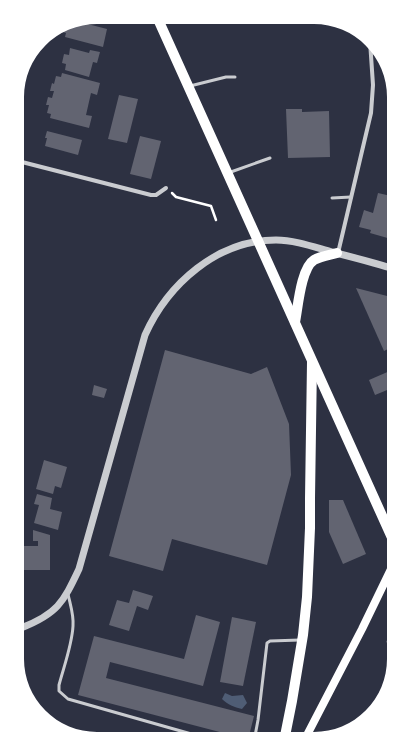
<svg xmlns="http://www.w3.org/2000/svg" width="411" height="756" viewBox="0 0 411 756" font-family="Bitter,serif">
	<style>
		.water { fill: #4f5d75 }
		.building { fill: #626471 }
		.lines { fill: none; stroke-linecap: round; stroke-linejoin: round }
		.path { stroke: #fff; stroke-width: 2.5 }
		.service { stroke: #caccd0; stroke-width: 3 }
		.minor { stroke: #caccd0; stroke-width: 4 }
		.tertiary { stroke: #caccd0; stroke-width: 7 }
		.secondary { stroke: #fff; stroke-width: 8 }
		.primary { stroke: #fff; stroke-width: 10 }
	</style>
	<rect width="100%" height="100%" fill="#2d3142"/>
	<path class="water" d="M225,693L232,696L243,695L247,703L242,709C234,707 228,705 222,699Z"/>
	<g class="building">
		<path d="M76,21L107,29L103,47L65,37L66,33L63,32L65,24Z"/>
		<path d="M70,48L89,53L90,50L100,52L97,63L93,62L89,77L65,70L66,64L62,63L64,54L69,55Z"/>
		<path d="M62,73L100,83L97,95L91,93L86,115L92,116L89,128L50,118L51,114L47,113L49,105H46L48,97L52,98L54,91H50L52,83L54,84L56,76L61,77Z"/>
		<path d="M119,95L138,99L127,143L108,139Z"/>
		<path d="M286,109H302V112L329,111L330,157L288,158Z"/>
		<path d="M47,131L82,140L78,155L45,146L47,138H45Z"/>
		<path d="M140,136L161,141L151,179L130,174Z"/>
		<path d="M378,193L391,196V239L370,233L371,230L359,227L364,210L373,213Z"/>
		<path d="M356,288L391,297L392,347L384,351Z"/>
		<path d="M165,350L251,374L267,367L289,424L291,475L267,565L172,539L163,571L109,556Z"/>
		<path d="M392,370V388L375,395L369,380Z"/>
		<path d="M94,385L107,389L104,398L92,395Z"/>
		<path d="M44,460L67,467L61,488L55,486L53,494L36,489Z"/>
		<path d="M37,494L52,498L50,509L62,512L58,530L34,523L39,505L34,504Z"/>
		<path d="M329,500H343L366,554L343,564L329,532Z"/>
		<path d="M33,530L50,535V570H20V546H38V541H33Z"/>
		<path d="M133,590L153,596L148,610L137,606L129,631L109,625L117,600L129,603Z"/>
		<path d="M196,615L220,622L203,686L110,662L106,678L254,716L249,736H235L78,695L94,636L184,659Z"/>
		<path d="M232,617L256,622L243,686L220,682Z"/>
		<path d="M394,638V660L386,641Z"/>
	</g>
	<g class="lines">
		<path class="path" d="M172,193L176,197L211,206L216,220"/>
		<g class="service">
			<path d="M190,86L226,77H235"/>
			<path d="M228,173L270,158"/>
			<path d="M332,198L351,197"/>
			<path d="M68,594C70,604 74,615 73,626C72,645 64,666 59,685V691L68,699L202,737"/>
			<path d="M255,736L258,720L267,643L270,641L300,640"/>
		</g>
		<g class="minor">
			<path d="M18,161L151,195H156L166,188"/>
			<path d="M338,253L371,113L373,85L370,41"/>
		</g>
		<path class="tertiary" d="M21,628C57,614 63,603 79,569L145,335C168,284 217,240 276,240C295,240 314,247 332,252C352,257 372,262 391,268"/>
		<path class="secondary" d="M307,735L362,629L393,565"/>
		<g class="primary">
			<path d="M157,17L393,540"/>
			<path d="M295,322C298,307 301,268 314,260C321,256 330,255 337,253"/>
			<path d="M285,736L292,701L303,635L307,597L310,528V498L312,362"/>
		</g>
	</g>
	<path d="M0 0H411V756H0ZM97 24H314A73 73 0 0 1 387 97V659A73 73 0 0 1 314 732H97A73 73 0 0 1 24 659V97A73 73 0 0 1 97 24Z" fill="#fff" fill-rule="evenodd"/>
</svg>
